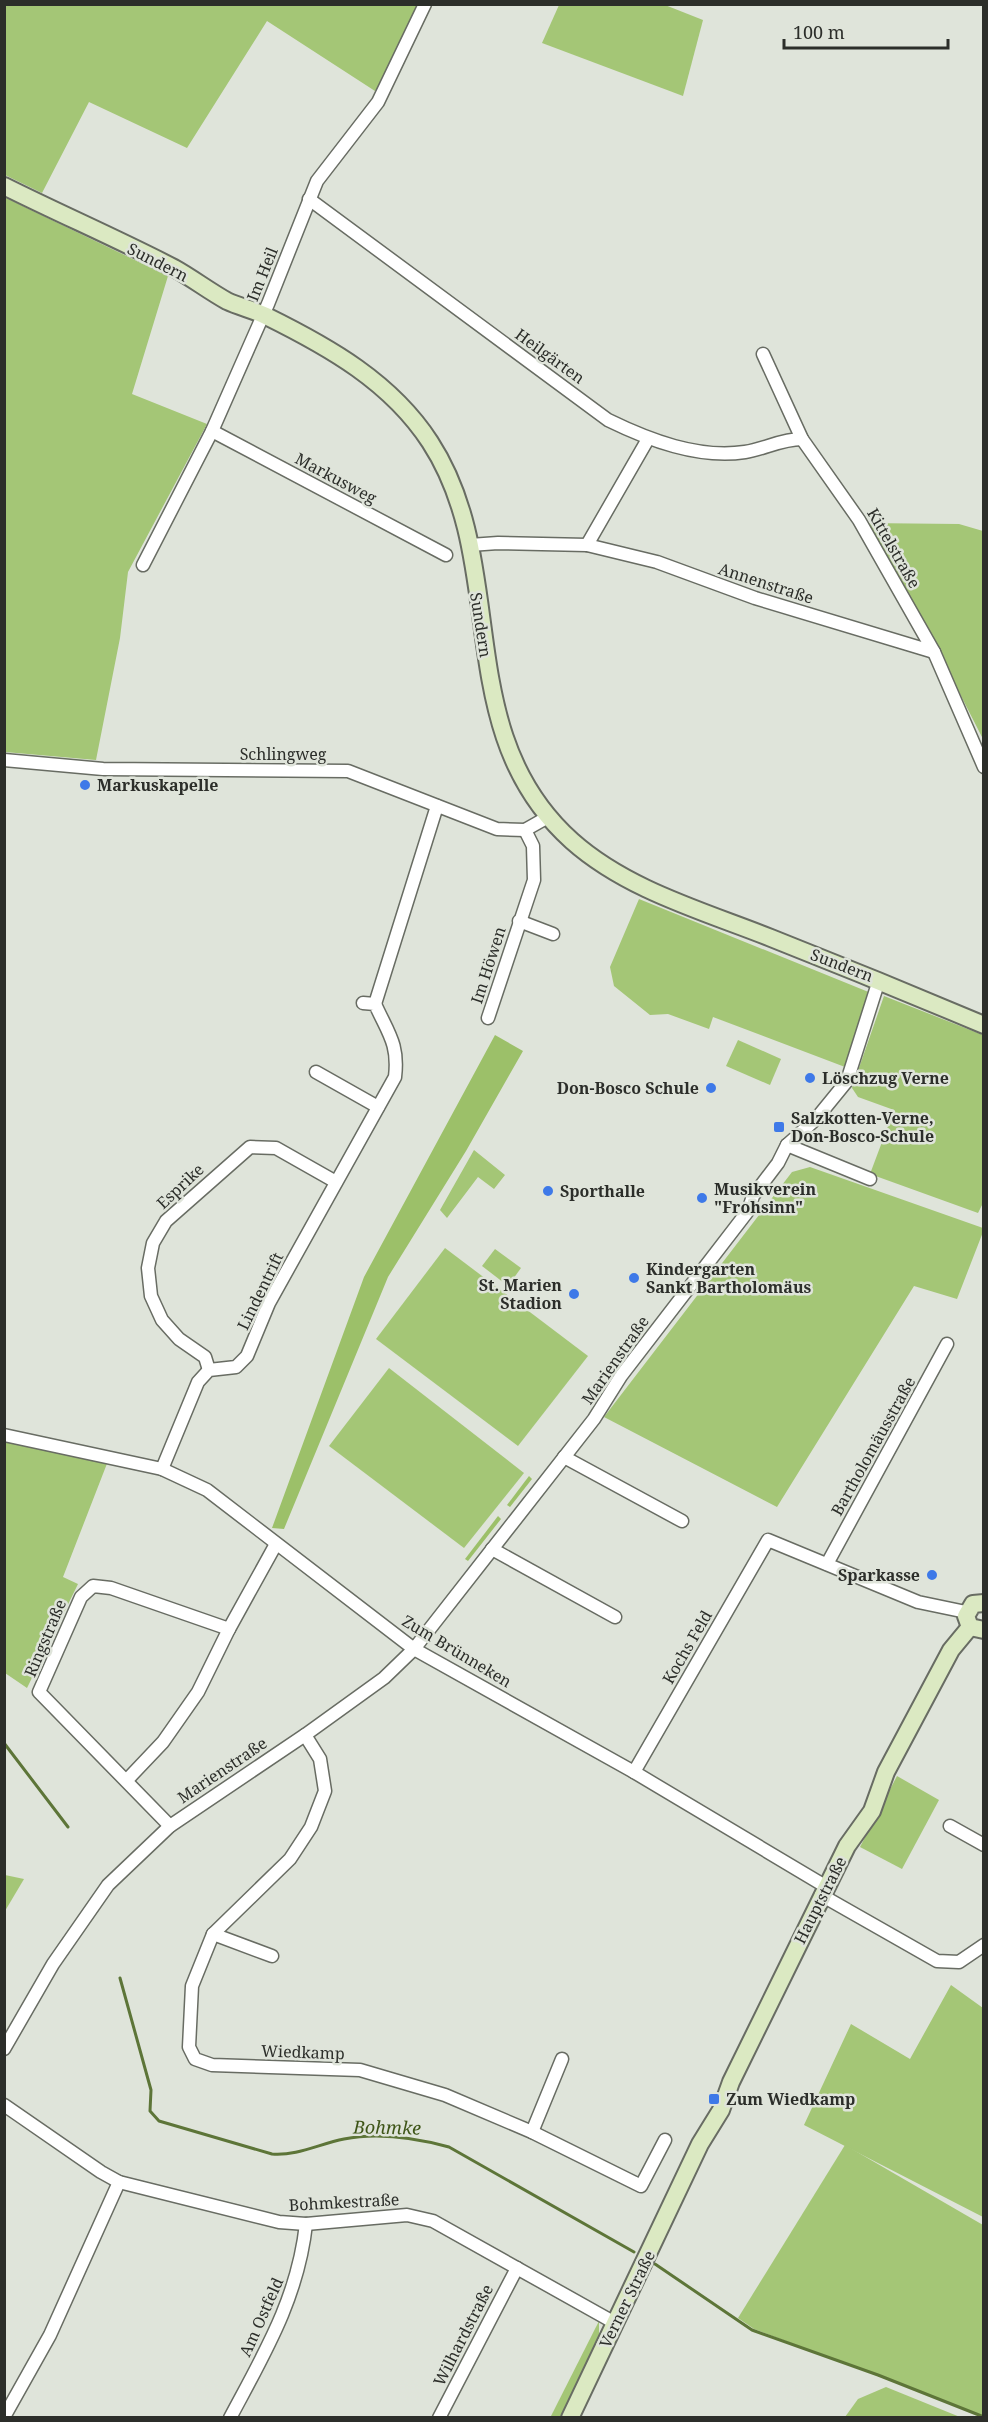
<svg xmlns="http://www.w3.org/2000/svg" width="988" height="2422" viewBox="0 0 988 2422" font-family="'Noto Serif',serif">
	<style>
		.green { fill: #a4c676 }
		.forest { fill: #9cc069 }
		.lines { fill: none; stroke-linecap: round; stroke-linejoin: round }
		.stream { stroke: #5d7538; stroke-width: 3 }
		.street-casing { stroke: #686c63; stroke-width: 15 }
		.secondary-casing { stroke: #686c63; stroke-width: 20 }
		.street { stroke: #fff; stroke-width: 12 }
		.secondary { stroke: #dbe9c2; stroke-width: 16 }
		.poi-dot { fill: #3e79e8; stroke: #dfe4da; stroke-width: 2 }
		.labels { text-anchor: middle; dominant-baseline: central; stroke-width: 5; stroke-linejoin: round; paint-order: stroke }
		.street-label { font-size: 16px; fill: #2c2e2a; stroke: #dfe4da }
		.poi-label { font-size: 16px; font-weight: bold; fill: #2c2e2a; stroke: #dfe4da; text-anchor: start }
		.water-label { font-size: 18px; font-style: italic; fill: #3e5518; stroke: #dfe4da }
	</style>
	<rect width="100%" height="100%" fill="#dfe4da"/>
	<g class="green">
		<path d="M4,5H418L382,83L375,91L267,21L187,148L89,102L42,193L5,175Z"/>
		<path d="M559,5H665L703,20L683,96L542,43Z"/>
		<path d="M4,197L168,276L132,394L207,424L128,572L120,638L96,760L5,752Z"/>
		<path d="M864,523L959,524L983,531V739L936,647Z"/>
		<path d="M639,899L871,993L845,1067L713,1017L709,1029L668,1014L650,1015L614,986L610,967Z"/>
		<path d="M884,996L983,1035L984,1201L978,1213L870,1174L894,1110L858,1097L852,1088Z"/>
		<path d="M738,1040L781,1059L770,1085L726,1066Z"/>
		<path d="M474,1150L505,1175L494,1189L478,1177L447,1218L440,1210Z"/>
		<path d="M810,1167L983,1228V1232L957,1299L914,1286L777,1507L604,1417L792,1172Z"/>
		<path d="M445,1248L588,1356L518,1446L376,1339Z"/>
		<path d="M495,1249L521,1268L508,1286L482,1266Z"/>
		<path d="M389,1368L524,1473L464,1548L329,1446Z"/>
		<path d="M4,1440L108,1461L63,1577L78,1584L27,1688L5,1673Z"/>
		<path d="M897,1776L939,1800L902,1869L860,1847Z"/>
		<path d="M5,1875L24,1879L5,1911L4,1875Z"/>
		<path d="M951,1985L983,2008V2217L804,2125L851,2024L910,2059Z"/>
		<path d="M845,2145L983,2225V2416L754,2329L738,2318Z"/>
		<path d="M599,2321V2339L560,2417L550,2418Z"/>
		<path d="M886,2387L960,2417H845L858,2399Z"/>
	</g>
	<g class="forest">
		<path d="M495,1035L523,1051L466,1151L388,1277L284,1529L272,1528L364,1277Z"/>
		<path d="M529,1476L532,1479L510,1507L507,1505Z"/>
		<path d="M498,1516L501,1519L468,1561L465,1559Z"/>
	</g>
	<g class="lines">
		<g class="stream">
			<path d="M4,1743L68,1827"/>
			<path d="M120,1978L151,2090L150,2111L159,2121L272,2154C297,2156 319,2144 344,2139C379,2132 416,2138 449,2147L634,2252"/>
			<path d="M655,2264L752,2330L878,2375L984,2417"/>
		</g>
		<defs>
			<g id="street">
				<path d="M309,199L608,420C649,440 698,459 745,452C765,449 781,439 802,439"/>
				<path d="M763,354L802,439L859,520L934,652L984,767"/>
				<path d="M212,431L446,555"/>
				<path d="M470,545L498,543L587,545L648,439"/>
				<path d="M587,545L657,562L755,598L934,652"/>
				<path d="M143,565L212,431L268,304L317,181L378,102L425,4"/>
				<path d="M4,760L103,769L348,771L497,829L525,830L548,817"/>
				<path d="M519,921L553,934"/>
				<path d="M375,1004L437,806"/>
				<path d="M488,1018L534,880L533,846L525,830"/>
				<path d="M316,1072L378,1107"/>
				<path d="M787,1145L870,1179"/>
				<path d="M209,1370L205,1357L179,1339L162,1320L151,1296L148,1268L153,1243L166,1221L250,1147L276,1148L336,1182"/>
				<path d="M4,1435L162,1469L207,1490L414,1649L634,1772L825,1886"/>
				<path d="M564,1457L682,1521"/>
				<path d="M162,1469L198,1382L209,1370L236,1367L247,1356L269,1303L395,1077C399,1044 388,1033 375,1004L363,1003"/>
				<path d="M492,1549L615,1617"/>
				<path d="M827,1564L947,1344"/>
				<path d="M305,1735L320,1759L325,1791L311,1827L290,1859L213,1934L192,1986L189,2047L195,2059L212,2065L360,2070L445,2095L532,2132L641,2186L665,2140"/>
				<path d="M634,1772L768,1540L918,1602L966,1612"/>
				<path d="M127,1780L163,1742L198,1692L229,1629"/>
				<path d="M170,1826L39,1692L81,1597L93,1586L111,1588L229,1629L276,1544"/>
				<path d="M950,1826L984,1845"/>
				<path d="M821,1895L937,1961L959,1962L984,1945"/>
				<path d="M213,1934L272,1956"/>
				<path d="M4,2049L53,1964L108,1885L170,1826L305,1735L384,1678L414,1649L594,1419L621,1376L748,1211L753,1196L778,1163L787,1145L816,1119L847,1081L879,980"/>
				<path d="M4,2105L101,2172L119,2182L279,2222L306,2224L407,2215L433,2221L615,2323"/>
				<path d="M532,2132L562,2059"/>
				<path d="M4,2417L50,2335L119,2182"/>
				<path d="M230,2418C264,2354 298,2298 306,2224"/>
				<path d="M439,2418L517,2268"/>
			</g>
			<g id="secondary">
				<path d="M4,186C60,214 118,239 174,268C192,278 209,291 227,301C240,307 254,310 266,316C329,347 391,382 430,442C511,566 449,731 572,841C627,890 703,911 771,938C842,966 913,995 984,1025"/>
				<path d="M984,1603L973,1604L966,1616L970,1627L984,1630"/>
				<path d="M570,2418L700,2144L721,2110L731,2082L847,1846L872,1811L886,1772L951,1650L970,1627"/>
			</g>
		</defs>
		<use href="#street" class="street-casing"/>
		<use href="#secondary" class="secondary-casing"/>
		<use href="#street" class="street"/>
		<use href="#secondary" class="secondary"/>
	</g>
	<g class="poi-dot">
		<circle cx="85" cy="785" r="6"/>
		<circle cx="810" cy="1078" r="6"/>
		<circle cx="711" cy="1088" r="6"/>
		<rect x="773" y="1121" width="12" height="12" rx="3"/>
		<circle cx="548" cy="1191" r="6"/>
		<circle cx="702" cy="1198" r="6"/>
		<circle cx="634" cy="1278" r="6"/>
		<circle cx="574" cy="1294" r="6"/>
		<circle cx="932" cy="1575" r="6"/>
		<rect x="708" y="2093" width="12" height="12" rx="3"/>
	</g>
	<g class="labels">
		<g class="street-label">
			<text transform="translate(158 262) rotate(27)">Sundern</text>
			<text transform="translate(262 274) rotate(-68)">Im Heil</text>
			<text transform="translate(550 356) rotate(36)">Heilgärten</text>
			<text transform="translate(336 478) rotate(28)">Markusweg</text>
			<text transform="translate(894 548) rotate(60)">Kittelstraße</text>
			<text transform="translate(766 583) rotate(18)">Annenstraße</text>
			<text transform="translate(481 625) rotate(81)">Sundern</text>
			<text x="283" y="754">Schlingweg</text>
			<text transform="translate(488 965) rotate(-72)">Im Höwen</text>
			<text transform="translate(842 965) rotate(21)">Sundern</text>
			<text transform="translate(180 1186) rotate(-43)">Esprike</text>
			<text transform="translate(260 1291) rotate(-64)">Lindentrift</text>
			<text transform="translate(615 1360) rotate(-55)">Marienstraße</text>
			<text transform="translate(873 1446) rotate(-61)">Bartholomäusstraße</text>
			<text transform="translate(45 1638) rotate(-67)">Ringstraße</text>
			<text transform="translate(687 1647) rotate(-60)">Kochs Feld</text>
			<text transform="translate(457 1651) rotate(31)">Zum Brünneken</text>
			<text transform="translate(222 1770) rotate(-34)">Marienstraße</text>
			<text transform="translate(820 1900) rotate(-63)">Hauptstraße</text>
			<text transform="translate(303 2052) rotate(2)">Wiedkamp</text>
			<text transform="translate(344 2202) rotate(-3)">Bohmkestraße</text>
			<text transform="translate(627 2299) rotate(-64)">Verner Straße</text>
			<text transform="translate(261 2317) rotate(-66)">Am Ostfeld</text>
			<text transform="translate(463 2335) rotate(-63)">Wilhardstraße</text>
		</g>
		<g class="poi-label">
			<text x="97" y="785">Markuskapelle</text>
			<text x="822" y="1078">Löschzug Verne</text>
			<text x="699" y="1088" text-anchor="end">Don-Bosco Schule</text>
			<text x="791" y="1118">Salzkotten-Verne,<tspan x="791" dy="18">Don-Bosco-Schule</tspan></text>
			<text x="714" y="1189">Musikverein<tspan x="714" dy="18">"Frohsinn"</tspan></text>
			<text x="560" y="1191">Sporthalle</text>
			<text x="646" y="1269">Kindergarten<tspan x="646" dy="18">Sankt Bartholomäus</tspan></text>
			<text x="562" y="1285" text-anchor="end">St. Marien<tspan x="562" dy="18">Stadion</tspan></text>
			<text x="920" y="1575" text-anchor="end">Sparkasse</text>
			<text x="726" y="2099">Zum Wiedkamp</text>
		</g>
		<g class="water-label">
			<text transform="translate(387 2127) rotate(1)">Bohmke</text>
		</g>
	</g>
	<rect width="988" height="2422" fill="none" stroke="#2c2e2a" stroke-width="12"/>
	<path d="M784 39v9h164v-9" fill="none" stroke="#2c2e2a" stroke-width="3"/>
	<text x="793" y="39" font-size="18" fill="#2c2e2a" stroke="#dfe4da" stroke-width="4.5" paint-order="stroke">100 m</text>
</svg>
